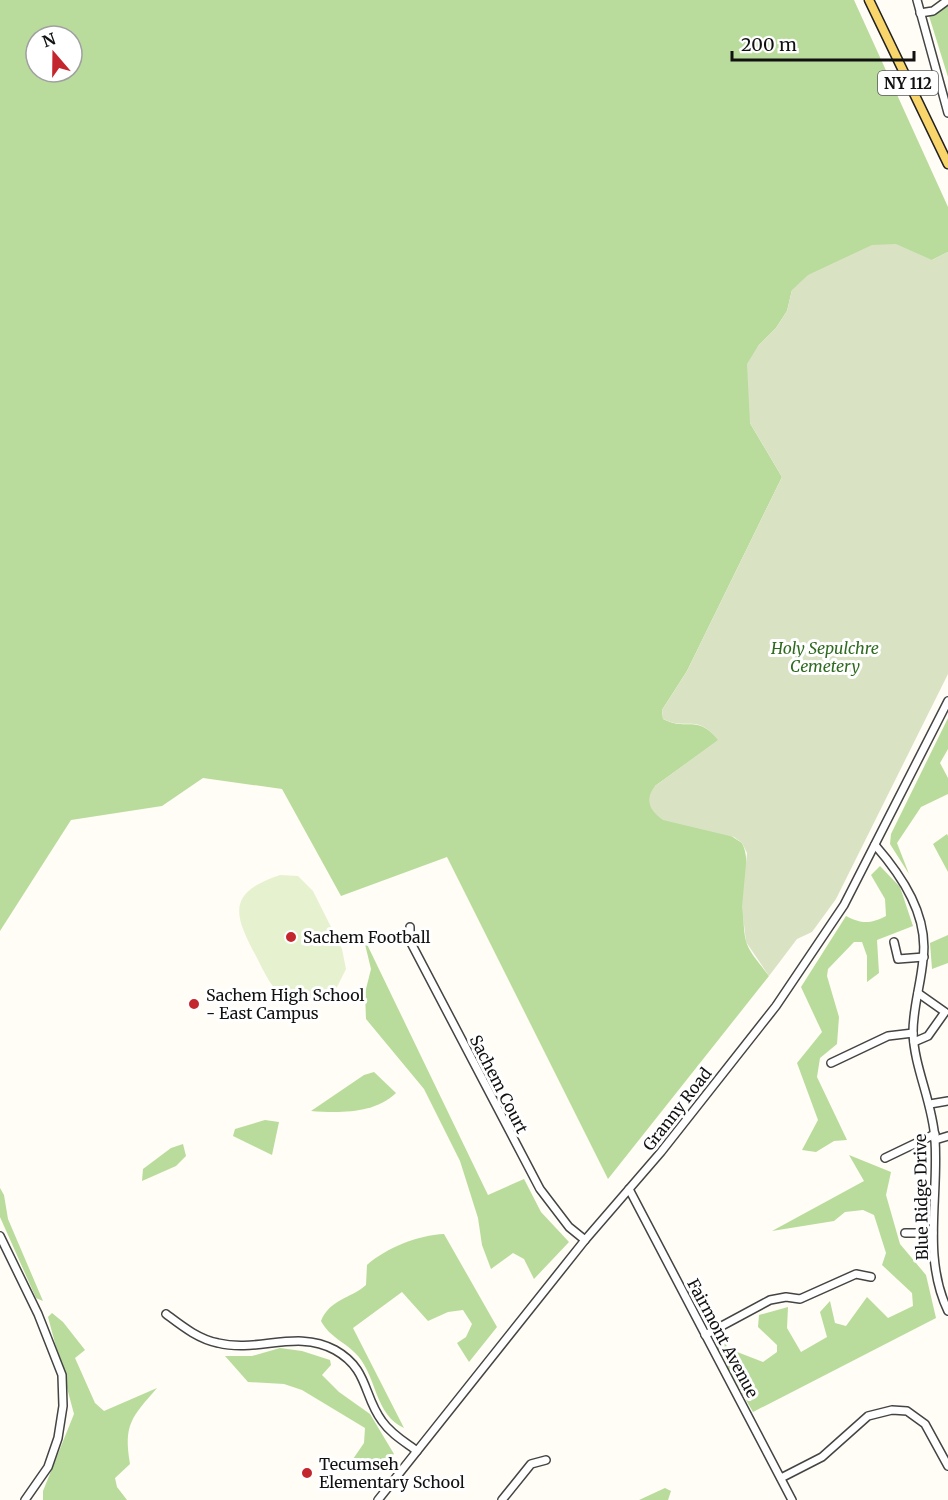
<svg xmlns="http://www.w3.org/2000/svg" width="948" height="1500" viewBox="0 0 948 1500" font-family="Merriweather,serif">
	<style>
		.forest { fill: #b9dc9c; fill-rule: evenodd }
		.cemetery { fill: #d9e3c4 }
		.pitch { fill: #e6f2cf }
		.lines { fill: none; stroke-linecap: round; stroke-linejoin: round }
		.minor-casing { stroke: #444; stroke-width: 10 }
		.major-casing { stroke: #222; stroke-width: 11 }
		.minor { stroke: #fff; stroke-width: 7 }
		.major { stroke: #f9d66b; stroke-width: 8 }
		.poi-dot { fill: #c4262e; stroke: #fff; stroke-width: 2 }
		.labels { text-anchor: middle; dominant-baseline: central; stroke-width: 6; stroke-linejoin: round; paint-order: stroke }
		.shield { fill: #fff; stroke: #585858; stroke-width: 1.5 }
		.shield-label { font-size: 15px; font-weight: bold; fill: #111 }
		.park-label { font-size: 16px; font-style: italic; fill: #2f6b1f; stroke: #fff }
		.poi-label { font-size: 16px; fill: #111; stroke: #fff; text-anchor: start }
		.street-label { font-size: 16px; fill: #111; stroke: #fff }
	</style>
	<rect width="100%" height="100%" fill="#fffdf5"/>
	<g class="forest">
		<path d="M0,0H854L948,207V252L932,260L792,290L787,311L776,328L758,346L750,423L782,477L687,671L662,710L663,719C688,732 695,713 719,740L655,786L742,843C754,866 738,910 746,941C749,953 762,966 769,976L608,1179L447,857L341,896L282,789L203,778L162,806L71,820L0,931ZM36,36H72V72H36Z"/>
		<path d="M948,6V77L929,16Z"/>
		<path d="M948,718V749L940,763L948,778V794L921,807L897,843L909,874L890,844L891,834Z"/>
		<path d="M947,834L948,836V886V872L933,844Z"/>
		<path d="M880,866L900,887L913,926L877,940L879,973L867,982V956L862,942H854L828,969L827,976L839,1017L837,1044L820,1058L817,1077L847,1140L834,1141L816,1152L802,1150L818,1120L797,1063L822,1032L801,987L846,916C862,924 870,924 886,916L885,899L871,875Z"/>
		<path d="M948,935V963L932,969L930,943Z"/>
		<path d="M363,936L488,1195L524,1179L541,1212L569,1242L534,1279L524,1259L513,1253L491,1269L482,1245L478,1218L460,1161L424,1089L366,1019L365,993L371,969Z"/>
		<path d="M374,1072L396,1093C374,1114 339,1113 311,1111L364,1075Z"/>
		<path d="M265,1120L279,1122L272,1155L233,1136L235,1129Z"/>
		<path d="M183,1144L186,1156L176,1166L142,1181L143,1169L171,1148Z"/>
		<path d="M849,1155L891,1172L886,1195L900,1244L926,1275L936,1318L753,1412L712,1341L724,1334L727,1348L763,1362L777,1352V1345L758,1327L759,1315L788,1307L787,1328L801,1352L827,1337L820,1312L830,1301L835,1323L846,1326L867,1297L888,1318L913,1306L912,1293L882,1265L886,1253L874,1215L863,1210L845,1212L834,1221L772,1231L864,1181Z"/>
		<path d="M0,1188L4,1195L8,1219L43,1301L36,1298L0,1217Z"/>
		<path d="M444,1234L497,1327L469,1362L457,1343L466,1337L472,1324L463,1310L448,1312L428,1321L402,1292L353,1328L404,1428C375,1415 377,1378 358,1356C346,1342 330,1338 321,1321C330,1299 350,1299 366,1285L367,1265C386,1248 418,1235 444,1234Z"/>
		<path d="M52,1313L63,1322L85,1350L75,1358L95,1403L104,1411L157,1388C132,1417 123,1424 130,1464L115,1478L117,1487L127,1500H43V1491L74,1414L48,1317Z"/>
		<path d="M280,1348L302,1351L330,1360L331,1365L322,1375L339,1392L370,1414L394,1454L371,1471L357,1470L353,1459L364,1443L365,1428L302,1390L284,1384L248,1382L225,1356H252Z"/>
		<path d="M665,1488L671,1491L668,1500H639Z"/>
	</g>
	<path class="cemetery" d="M896,244L932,260L948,252V674L836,899L812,932L797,939L769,976L746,942L742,907L747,853L742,843L734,837L663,820C650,811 644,800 655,786L718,740C696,713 688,731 663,719L662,710L687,671L782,477L750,423L747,364L758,346L776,328L787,311L792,290L808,275L872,245Z"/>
	<path class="pitch" d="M280,875L298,876L313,891L342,949L346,969L337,987L312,1002H287C272,989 265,974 256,956C234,915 226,893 280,875Z"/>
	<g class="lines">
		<defs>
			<g id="minor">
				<path d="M917,0L948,113"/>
				<path d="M920,13L933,11L948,0"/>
				<path d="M875,845C902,876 929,916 923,959C921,984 913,1007 913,1032C914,1068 933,1103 935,1140C939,1197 922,1257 948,1311"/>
				<path d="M410,927V941L540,1189L569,1227L585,1240"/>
				<path d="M894,942L898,959L924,957"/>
				<path d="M914,1042L928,1036L945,1012L918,993"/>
				<path d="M831,1063L888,1036L913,1033"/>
				<path d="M930,1104L948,1101"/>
				<path d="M935,1140L948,1136"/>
				<path d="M885,1158L935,1134"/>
				<path d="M629,1189L792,1500"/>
				<path d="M905,1233H933"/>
				<path d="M0,1236L38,1314L62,1375L63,1406L58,1438L48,1467L25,1500"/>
				<path d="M166,1314C182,1326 198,1339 218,1343C258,1353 297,1329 335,1350C369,1369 363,1396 382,1421C391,1434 405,1442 417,1451"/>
				<path d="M705,1335L770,1300L786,1297L800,1299L856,1274L871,1277"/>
				<path d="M781,1478L822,1457L868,1416L892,1410L907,1411L925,1424L948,1466"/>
				<path d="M378,1500L585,1240L661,1152L776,1006L844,905L948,701"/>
				<path d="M502,1500L531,1464L546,1460"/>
			</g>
			<path id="major" d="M869,0L948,164"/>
		</defs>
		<use href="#minor" class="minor-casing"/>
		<use href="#major" class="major-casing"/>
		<use href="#minor" class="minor"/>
		<use href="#major" class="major"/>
	</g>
	<g class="poi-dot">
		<circle cx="291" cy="937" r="6"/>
		<circle cx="194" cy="1004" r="6"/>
		<circle cx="307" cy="1473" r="6"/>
	</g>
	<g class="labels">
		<rect class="shield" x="878" y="71" width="60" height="24" rx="4.5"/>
		<g class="shield-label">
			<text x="908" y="83">NY 112</text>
		</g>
		<g class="park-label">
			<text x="825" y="648">Holy Sepulchre<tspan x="825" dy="18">Cemetery</tspan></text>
		</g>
		<g class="poi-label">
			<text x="303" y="937">Sachem Football</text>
			<text x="206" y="995">Sachem High School<tspan x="206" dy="18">- East Campus</tspan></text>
			<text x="319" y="1464">Tecumseh<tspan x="319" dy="18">Elementary School</tspan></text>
		</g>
		<g class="street-label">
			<text transform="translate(499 1084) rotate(63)">Sachem Court</text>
			<text transform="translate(677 1109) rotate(-52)">Granny Road</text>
			<text transform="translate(921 1197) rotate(-91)">Blue Ridge Drive</text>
			<text transform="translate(723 1338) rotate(62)">Fairmont Avenue</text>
		</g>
	</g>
	<g transform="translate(54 54) rotate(340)"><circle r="28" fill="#ffffff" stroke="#a0a0a0" stroke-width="1.5"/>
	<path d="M0-4.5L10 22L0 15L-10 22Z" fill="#c4262e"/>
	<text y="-9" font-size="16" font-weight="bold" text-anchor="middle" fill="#111111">N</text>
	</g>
	<path d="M732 51v9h182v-9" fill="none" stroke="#111111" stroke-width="3"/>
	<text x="741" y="51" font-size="18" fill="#111111" stroke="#ffffff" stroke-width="4.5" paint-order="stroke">200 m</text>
</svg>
